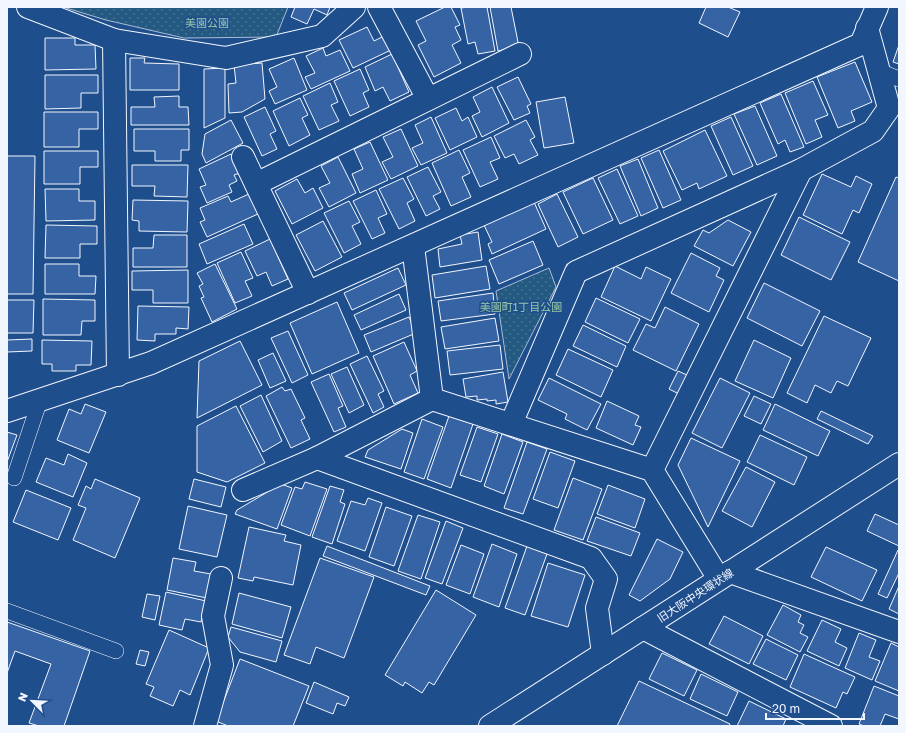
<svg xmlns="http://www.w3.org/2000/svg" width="906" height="733" viewBox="0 0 906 733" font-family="'Golos Text','Noto Sans JP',sans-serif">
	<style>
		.park { fill: url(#park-dots); stroke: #a8bbd7 }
		.building { fill: #3563a3; stroke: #f2f6ff }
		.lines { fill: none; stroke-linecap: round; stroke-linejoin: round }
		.lane-casing { stroke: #f2f6ff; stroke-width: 16 }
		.street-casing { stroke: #f2f6ff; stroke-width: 24 }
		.primary-casing { stroke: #f2f6ff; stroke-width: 24 }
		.lane { stroke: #1f4e8c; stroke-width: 15 }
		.street { stroke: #1f4e8c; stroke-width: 22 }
		.primary { stroke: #1f4e8c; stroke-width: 22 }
		.labels { text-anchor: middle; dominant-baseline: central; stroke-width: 3; stroke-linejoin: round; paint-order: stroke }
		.park-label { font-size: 11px; fill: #97c8a6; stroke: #1f4e8c }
		.street-label { font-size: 11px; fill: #f2f6ff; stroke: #1f4e8c }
	</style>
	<defs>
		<pattern id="park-dots" width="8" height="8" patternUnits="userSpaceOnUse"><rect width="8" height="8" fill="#245a82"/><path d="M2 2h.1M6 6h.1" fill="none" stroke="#447295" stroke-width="1.8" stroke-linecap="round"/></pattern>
	</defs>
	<rect width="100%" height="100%" fill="#1f4e8c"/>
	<g class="park">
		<path d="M63,7H288L276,37L184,38L106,20Z"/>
		<path d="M549,268L556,287L509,379L496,291Z"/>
	</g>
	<g class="building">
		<path d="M295,7H330L327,15L314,9L307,24L291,17Z"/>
		<path d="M445,7H451L460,25L455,27L461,40L452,45L461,63L434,77L418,45L426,41L416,21Z"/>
		<path d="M468,7H487L495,51L478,54L475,42L468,44L461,8Z"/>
		<path d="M490,7H511L519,47L498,51Z"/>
		<path d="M706,7H728L740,12L728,37L699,23Z"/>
		<path d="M367,27L374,41L384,36L391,50L353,68L339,40Z"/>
		<path d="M45,38H75V45H95L96,69L45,70Z"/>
		<path d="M899,45V64L893,62Z"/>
		<path d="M323,48L326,56L340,50L350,71L311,89L305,77L315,73L306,56Z"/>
		<path d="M392,54L409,92L390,101L383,87L375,91L365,67Z"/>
		<path d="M130,58H145L144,63L179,64V90H130Z"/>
		<path d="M294,58L307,90L275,104L269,91L277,87L269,69Z"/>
		<path d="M855,62L872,102L851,111L855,121L838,128L817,77Z"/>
		<path d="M262,63L265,99L242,112L229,113L228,84L236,83L234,65Z"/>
		<path d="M225,68V118L204,128V69Z"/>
		<path d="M360,69L369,90L363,93L369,107L350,116L334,81Z"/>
		<path d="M45,75H98V93H81V108L45,109Z"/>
		<path d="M518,77L531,104L527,106L530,113L514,120L497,87Z"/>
		<path d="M813,81L828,115L815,120L822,137L806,144L785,93Z"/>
		<path d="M330,83L338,102L331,105L339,121L319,130L303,96Z"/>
		<path d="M492,87L509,123L482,137L472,116L480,112L473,97Z"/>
		<path d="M781,94L804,147L790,152L785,140L778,144L760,103Z"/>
		<path d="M179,96V107H188L189,125H131V107H155L154,97Z"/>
		<path d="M565,97L574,143L544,148L536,102Z"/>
		<path d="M300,98L308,115L302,118L310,135L289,146L273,111Z"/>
		<path d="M755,106L777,156L757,165L734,114Z"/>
		<path d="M265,107L276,131L270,134L277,149L262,156L244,117Z"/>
		<path d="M456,108L462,121L468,117L477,137L450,150L435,118Z"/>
		<path d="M44,112H98V129H79V147H44Z"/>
		<path d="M431,117L447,153L421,165L412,148L423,143L415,125Z"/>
		<path d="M731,117L753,166L733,175L711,126Z"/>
		<path d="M231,120L243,143L206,163L202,154L205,134Z"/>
		<path d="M526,120L535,137L530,140L538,155L519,164L514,154L505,158L494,136Z"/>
		<path d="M134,129H189V150H181V161H155V151H134Z"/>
		<path d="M401,129L418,166L391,179L382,162L393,157L383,137Z"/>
		<path d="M705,130L727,176L699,189L697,183L682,190L663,151Z"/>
		<path d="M491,137L500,158L490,162L498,179L480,187L463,150Z"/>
		<path d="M370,142L388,180L360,193L352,174L363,169L354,149Z"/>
		<path d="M459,150L470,173L462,177L471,197L451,206L432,163Z"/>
		<path d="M659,150L681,200L663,208L641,158Z"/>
		<path d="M44,151H98V167H80V184H44Z"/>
		<path d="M231,154L240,173L234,175L237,181L229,185L232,192L207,203L200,187L206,185L199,169Z"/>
		<path d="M7,156H35L33,294H7Z"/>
		<path d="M338,157L356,193L329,207L319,188L330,183L321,166Z"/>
		<path d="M638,159L658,208L641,216L620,166Z"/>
		<path d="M132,165H188L187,197L154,196L155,186H132Z"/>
		<path d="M428,167L441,192L433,196L440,209L426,216L407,177Z"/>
		<path d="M617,169L638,216L620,224L598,178Z"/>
		<path d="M822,174L851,187L856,176L872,184L859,213L853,210L842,234L803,215Z"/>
		<path d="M896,177L899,178V281L858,262Z"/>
		<path d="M403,178L414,199L407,203L415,221L399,229L379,189Z"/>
		<path d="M593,178L613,220L583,234L563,192Z"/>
		<path d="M297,179L305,193L313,188L323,208L292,224L275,191Z"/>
		<path d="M45,189H79V201H95V220L46,221Z"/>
		<path d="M376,190L387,214L378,218L385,233L372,239L353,201Z"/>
		<path d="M249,194L258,214L207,237L200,222L205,220L200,208L228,196L231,202Z"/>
		<path d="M557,194L578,237L558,247L538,204Z"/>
		<path d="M133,200L188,201L187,232L139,231V221L132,220Z"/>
		<path d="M349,201L360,222L352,226L361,244L344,253L324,213Z"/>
		<path d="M534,202L546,229L492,254L488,244L492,242L484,225Z"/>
		<path d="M799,217L850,242L831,280L781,255Z"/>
		<path d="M728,220L751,232L733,266L694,246L703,230L709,233Z"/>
		<path d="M323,221L342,257L315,271L296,235Z"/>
		<path d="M244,224L253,244L207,264L199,244Z"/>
		<path d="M46,225L97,226V244H80V258H45Z"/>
		<path d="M478,232L482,260L440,267L438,249L462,244L460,235Z"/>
		<path d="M154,235H187V267H133V248H153Z"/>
		<path d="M270,239L288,279L272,286L266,272L257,276L245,251Z"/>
		<path d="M533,241L543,265L499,284L489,260Z"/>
		<path d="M241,252L253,278L245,281L252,296L235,303L217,263Z"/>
		<path d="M691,253L720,268L716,276L724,280L709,312L671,293Z"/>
		<path d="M45,264H79V276H96L95,294H45Z"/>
		<path d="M215,264L237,309L212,322L201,298L204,297L199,286L203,284L197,273Z"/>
		<path d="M486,266L490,289L435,298L432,275Z"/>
		<path d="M615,266L641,279L646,267L671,279L651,321L601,297Z"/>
		<path d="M398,268L406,285L352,310L344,293Z"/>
		<path d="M188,270V303H153V290H132V271Z"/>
		<path d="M764,283L820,311L802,346L747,318Z"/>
		<path d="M493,293L495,314L441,321L438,301Z"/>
		<path d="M399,294L406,310L361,330L354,315Z"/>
		<path d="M596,298L640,319L628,343L585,322Z"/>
		<path d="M43,299L95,300V321H82L81,335H43Z"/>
		<path d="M7,300H34L33,333H7Z"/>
		<path d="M337,302L359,353L312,374L290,323Z"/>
		<path d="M138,306L189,307L188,329L176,328V334H155V341L137,340Z"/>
		<path d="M665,307L699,324L676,371L633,350L646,324L655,328Z"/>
		<path d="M824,316L871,338L848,386L837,381L831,393L815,385L807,403L787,393Z"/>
		<path d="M409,317L416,333L371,352L364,335Z"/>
		<path d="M495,318L499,341L445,349L441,327Z"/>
		<path d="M583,325L626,346L617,367L573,346Z"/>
		<path d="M288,331L308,375L292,383L271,338Z"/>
		<path d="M32,339V351L7,352V340Z"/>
		<path d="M42,340L92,341L91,365H76V371H52V364H42Z"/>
		<path d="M754,340L791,358L773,398L735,381Z"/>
		<path d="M240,341L262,385L197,418L199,361Z"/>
		<path d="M404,342L417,371L410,375L418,393L394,404L373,356Z"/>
		<path d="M500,345L503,369L450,375L447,351Z"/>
		<path d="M568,349L613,370L601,397L556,375Z"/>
		<path d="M273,353L286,381L270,388L258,360Z"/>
		<path d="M367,356L384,391L378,394L384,407L373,413L350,364Z"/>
		<path d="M347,367L364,405L349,413L331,374Z"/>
		<path d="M678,371L687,375L679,394L669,389Z"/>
		<path d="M503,372L508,402L496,404V400L487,401V399L477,400V396L466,397L463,379Z"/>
		<path d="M329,374L343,406L338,408L346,427L334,432L311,382Z"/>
		<path d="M549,378L601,404L587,430L565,419L567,414L538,400Z"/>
		<path d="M720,378L750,393L722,448L692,433Z"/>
		<path d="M282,387L285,391L291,389L305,418L301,420L310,439L291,448L266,396Z"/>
		<path d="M261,395L282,441L263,452L240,406Z"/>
		<path d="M754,396L771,404L761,424L744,416Z"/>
		<path d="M607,401L639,416L635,425L641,427L633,445L596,428Z"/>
		<path d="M85,404L106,412L89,453L57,440L69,409L81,414Z"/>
		<path d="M775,404L830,431L818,456L763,430Z"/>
		<path d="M236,406L265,463L227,482L197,472V426Z"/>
		<path d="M821,411L873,436L868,444L817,419Z"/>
		<path d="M449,416L473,424L451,488L427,479Z"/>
		<path d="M422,419L443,427L424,479L404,472Z"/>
		<path d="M477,427L498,434L481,482L460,475Z"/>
		<path d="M402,429L413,433L401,469L365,457L368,450Z"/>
		<path d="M7,432L17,435L7,462Z"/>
		<path d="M502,434L523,442L504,494L484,486Z"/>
		<path d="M760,435L807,457L794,485L747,462Z"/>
		<path d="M691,438L740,461L708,527L678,465Z"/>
		<path d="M527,442L547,449L523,514L504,508Z"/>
		<path d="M550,452L575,461L558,508L533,499Z"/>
		<path d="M68,454L87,463L73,497L36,482L46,458L64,465Z"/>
		<path d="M746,467L775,482L752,527L722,511Z"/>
		<path d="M573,478L602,489L583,540L554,530Z"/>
		<path d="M95,479L140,498L115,558L73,540L86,508L78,505L86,486L91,489Z"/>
		<path d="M194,479L226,487L221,507L189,499Z"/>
		<path d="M305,482L327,489L310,536L281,525L295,487L302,489Z"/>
		<path d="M281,484L292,488L277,529L235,514L237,510Z"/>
		<path d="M608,485L645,499L635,528L597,514Z"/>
		<path d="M330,486L344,490L340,502L345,504L332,544L312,537Z"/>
		<path d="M26,490L71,508L58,540L13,522Z"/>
		<path d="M368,498L382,503L365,551L337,541L351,501L365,505Z"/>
		<path d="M188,506L227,515L217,557L179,549Z"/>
		<path d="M386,507L412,516L394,566L369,557Z"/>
		<path d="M875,514L899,525V546L867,531Z"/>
		<path d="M418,515L440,522L421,579L398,571Z"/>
		<path d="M596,517L640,533L631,556L587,541Z"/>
		<path d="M446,521L463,528L442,584L425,578Z"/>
		<path d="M249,527L286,535L284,541L301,545L293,585L254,577L253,581L238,578Z"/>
		<path d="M657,539L683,552L670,579L640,601L629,595Z"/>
		<path d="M492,544L517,554L499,607L473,597Z"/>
		<path d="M461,545L484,554L470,594L446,585Z"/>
		<path d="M327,546L430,586L426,595L323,556Z"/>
		<path d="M527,546L547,554L525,615L505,608Z"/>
		<path d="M826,547L877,570L862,601L811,577Z"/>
		<path d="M898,550H899V573L887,598L878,594Z"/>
		<path d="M173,558L196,562L194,571L211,574L207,598L167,590Z"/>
		<path d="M320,558L374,577L344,658L316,647L310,664L284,655Z"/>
		<path d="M548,563L585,575L568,627L531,616Z"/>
		<path d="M899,586V614L889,609Z"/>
		<path d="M436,590L476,615L434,685L429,682L422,693L405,682L403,686L385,675Z"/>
		<path d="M166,592L206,601L201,622L185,619L182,630L159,625Z"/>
		<path d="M239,593L291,607L282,638L232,624Z"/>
		<path d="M147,594L160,596L155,620L142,617Z"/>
		<path d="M783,605L801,615L798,622L804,625L800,633L808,637L800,652L767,635Z"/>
		<path d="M724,616L763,636L749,664L709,644Z"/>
		<path d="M822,620L841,629L835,642L847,648L839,666L807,651Z"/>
		<path d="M7,622L90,651L64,726H39L29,723L51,664L15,651L7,673Z"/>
		<path d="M231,627L282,641L276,662L240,652L228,637Z"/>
		<path d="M169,630L209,648L190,695L180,690L173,706L150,696L154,687L146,684Z"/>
		<path d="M859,633L876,640L869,657L880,661L872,680L845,668Z"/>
		<path d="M766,639L798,655L786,680L753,664Z"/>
		<path d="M891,643L899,647V691L875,681Z"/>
		<path d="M140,650L149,652L145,666L136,664Z"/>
		<path d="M662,653L697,670L684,696L649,679Z"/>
		<path d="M804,654L855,677L847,694L843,692L836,708L790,687Z"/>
		<path d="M240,659L309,686L293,726H228L216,721Z"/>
		<path d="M701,674L738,692L727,716L690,699Z"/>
		<path d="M639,681L730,724L729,726H617Z"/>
		<path d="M314,682L349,697L345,706L337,703L333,714L306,703Z"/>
		<path d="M874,686L899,696V719L885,714L880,726H864L859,724Z"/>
		<path d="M749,701L786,719L783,726H737Z"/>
	</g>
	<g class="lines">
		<defs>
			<g id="lane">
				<path d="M879,71L899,79"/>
				<path d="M14,478L40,400"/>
				<path d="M7,611L116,651"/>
			</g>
			<g id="street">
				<path d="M28,7L114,40L226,58L322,36L354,7"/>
				<path d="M379,7L428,99"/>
				<path d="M114,40L118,375"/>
				<path d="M243,157L308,293"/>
				<path d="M256,184L520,54"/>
				<path d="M413,246L432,399L652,470L719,579"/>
				<path d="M7,411L151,363L861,44L877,7"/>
				<path d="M511,424L576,272L801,170L873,131L889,108L867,28"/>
				<path d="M317,458L591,558L606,579L597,608L603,654"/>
				<path d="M652,470L801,170"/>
				<path d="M243,490L317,458L432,399"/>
				<path d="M730,572L899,632"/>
				<path d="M643,628L831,726"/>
				<path d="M205,726L222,665L213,616L221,578"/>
			</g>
			<path id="primary" d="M490,726L899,464"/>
		</defs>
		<use href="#lane" class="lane-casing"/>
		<use href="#street" class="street-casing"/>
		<use href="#primary" class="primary-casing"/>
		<use href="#lane" class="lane"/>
		<use href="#street" class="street"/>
		<use href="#primary" class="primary"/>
	</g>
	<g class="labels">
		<g class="park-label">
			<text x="207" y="22">美園公園</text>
			<text x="521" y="306">美園町1丁目公園</text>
		</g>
		<g class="street-label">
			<text transform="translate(695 595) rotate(-33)">旧大阪中央環状線</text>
		</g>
	</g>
	<rect width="906" height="733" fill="none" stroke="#f2f6ff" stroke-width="16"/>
	<g transform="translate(32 701) rotate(294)" stroke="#1f4e8c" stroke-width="3" paint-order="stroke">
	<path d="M0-3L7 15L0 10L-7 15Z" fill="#f2f6ff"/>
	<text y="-6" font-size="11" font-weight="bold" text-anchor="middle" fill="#f2f6ff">N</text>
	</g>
	<path d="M766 713v6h98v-6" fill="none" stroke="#f2f6ff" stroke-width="2"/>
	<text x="772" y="713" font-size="12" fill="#f2f6ff" stroke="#1f4e8c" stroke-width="3" paint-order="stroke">20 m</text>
</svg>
